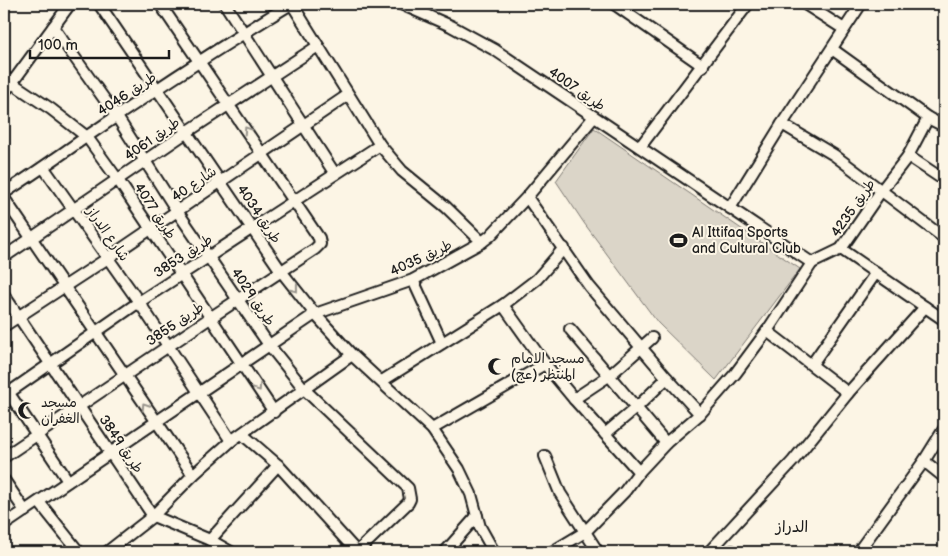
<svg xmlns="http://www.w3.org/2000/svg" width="948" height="556" viewBox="0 0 948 556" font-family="'Balsamiq Sans','Playpen Sans Arabic',sans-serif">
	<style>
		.green { fill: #dbd5c8; stroke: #7c7872 }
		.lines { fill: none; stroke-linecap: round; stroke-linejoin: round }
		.minor-casing { stroke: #1c1c1c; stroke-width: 14 }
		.minor { stroke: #fcf5e5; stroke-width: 10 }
		.oneway { stroke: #97938b }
		.labels { text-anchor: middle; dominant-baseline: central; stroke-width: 4; stroke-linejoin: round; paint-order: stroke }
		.street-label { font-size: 14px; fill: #1c1c1c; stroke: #fcf5e5 }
		.poi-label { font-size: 14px; fill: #1c1c1c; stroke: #fcf5e5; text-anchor: start }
		.quarter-label { font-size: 16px; fill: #1c1c1c; stroke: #fcf5e5 }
	</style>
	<rect width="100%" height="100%" fill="#fcf5e5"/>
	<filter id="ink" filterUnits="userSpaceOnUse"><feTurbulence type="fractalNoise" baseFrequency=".02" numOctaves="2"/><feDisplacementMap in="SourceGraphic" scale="10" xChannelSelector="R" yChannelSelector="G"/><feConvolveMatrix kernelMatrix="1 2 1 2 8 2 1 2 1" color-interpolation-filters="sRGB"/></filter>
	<g filter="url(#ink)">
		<path class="green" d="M594,128L800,269L716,380L658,323L584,223L556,181Z"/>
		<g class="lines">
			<defs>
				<g id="minor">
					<path d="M99,4L281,271L315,314L352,355L432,429L459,469L471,494L480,527L494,552"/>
					<path d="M225,4L335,174"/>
					<path d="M292,4L380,145L402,171L446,207L482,242"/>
					<path d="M401,4L451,26L495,50L812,263"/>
					<path d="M614,4L703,66"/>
					<path d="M805,4L844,29"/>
					<path d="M53,27L117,117L177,211L269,345L305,390L408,488L410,499L408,503L357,552"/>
					<path d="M832,49L928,118L944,126"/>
					<path d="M4,76L12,83L51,109L87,137L118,180L274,412"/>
					<path d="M4,92L12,83L70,4"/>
					<path d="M782,124L834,155L944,238"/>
					<path d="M640,147L748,4"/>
					<path d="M908,156L944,180"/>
					<path d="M44,168L139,302L231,441"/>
					<path d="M4,193C32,175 59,156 86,137C153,91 222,46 291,4"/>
					<path d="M527,197L589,286L667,378L700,414"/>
					<path d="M4,198L193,475"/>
					<path d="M730,208L782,124L861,4"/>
					<path d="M841,249L944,320"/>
					<path d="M4,257L187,132L318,46"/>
					<path d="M413,280L442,343"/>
					<path d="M4,295L153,516L210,540L231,552"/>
					<path d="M503,305L545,364L574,399L639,472"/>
					<path d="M4,326L108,258L348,95"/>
					<path d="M570,329L666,443"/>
					<path d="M767,331L848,393"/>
					<path d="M812,364L875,274"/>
					<path d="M382,381L503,305L537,279L564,248"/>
					<path d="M4,386L68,481"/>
					<path d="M4,396L139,302L380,145"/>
					<path d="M574,399L610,375L652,338"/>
					<path d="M432,429L545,364"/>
					<path d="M242,434L278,465L357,552"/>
					<path d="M605,434L637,407L667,378"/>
					<path d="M545,456L560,493L598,552"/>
					<path d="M4,457L210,318L315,249L320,244L319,238L160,4"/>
					<path d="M924,461L944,477"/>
					<path d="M4,480L25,511"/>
					<path d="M39,502L79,552"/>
					<path d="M4,525L315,314L413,280L482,242L490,236L527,197L594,117"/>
					<path d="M210,540L278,465"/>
					<path d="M732,551L733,552"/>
					<path d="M107,552L153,516L193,475L231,441L352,355"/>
					<path d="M445,552L477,516"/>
					<path d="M552,552L585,532L625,491L639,472L666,443L700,414L735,374L767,331L812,263L841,249L881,191L908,156L928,118"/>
					<path d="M709,552L793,461L848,393L925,307"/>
					<path d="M858,552L924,461L944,429"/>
				</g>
			</defs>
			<use href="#minor" class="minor-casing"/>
			<use href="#minor" class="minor"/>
		</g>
		<defs><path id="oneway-chevron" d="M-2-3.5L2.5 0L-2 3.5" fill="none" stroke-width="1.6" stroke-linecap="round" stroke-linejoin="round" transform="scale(1.25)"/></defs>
		<g class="oneway">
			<use href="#oneway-chevron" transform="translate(247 130) rotate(-124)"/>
			<use href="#oneway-chevron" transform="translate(295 289) rotate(52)"/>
			<use href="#oneway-chevron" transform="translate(258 388) rotate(56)"/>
			<use href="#oneway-chevron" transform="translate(145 406) rotate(-123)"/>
		</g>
	</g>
	<defs>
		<symbol id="stadium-bare" viewBox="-9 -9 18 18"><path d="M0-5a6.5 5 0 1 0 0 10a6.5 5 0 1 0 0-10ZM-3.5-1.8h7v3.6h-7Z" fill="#1c1c1c" stroke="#fcf5e5" stroke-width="2.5" paint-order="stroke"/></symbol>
		<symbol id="mosque-bare" viewBox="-9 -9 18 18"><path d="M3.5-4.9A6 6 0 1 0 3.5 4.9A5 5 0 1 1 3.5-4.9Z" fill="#1c1c1c" stroke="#fcf5e5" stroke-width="2.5" paint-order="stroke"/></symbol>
	</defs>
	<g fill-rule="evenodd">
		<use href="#stadium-bare" x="666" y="228" width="25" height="25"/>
		<use href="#mosque-bare" x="484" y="354" width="25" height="25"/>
		<use href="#mosque-bare" x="14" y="398" width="25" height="25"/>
	</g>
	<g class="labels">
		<g class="street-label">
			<text transform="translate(577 89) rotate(35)">طريق 4007</text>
			<text transform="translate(127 94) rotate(-33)">طريق 4046</text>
			<text transform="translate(152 139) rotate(-35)">طريق 4061</text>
			<text transform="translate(194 184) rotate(-34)">شارع 40</text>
			<text transform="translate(853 208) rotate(-55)">طريق 4235</text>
			<text transform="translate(155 211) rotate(57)">طريق 4077</text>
			<text transform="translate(259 214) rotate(56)">طريق 4034</text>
			<text transform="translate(108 234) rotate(55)">شارع الدراز</text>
			<text transform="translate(183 256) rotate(-33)">طريق 3853</text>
			<text transform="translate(421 258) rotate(-25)">طريق 4035</text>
			<text transform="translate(253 297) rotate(56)">طريق 4029</text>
			<text transform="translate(175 324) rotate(-34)">طريق 3855</text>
			<text transform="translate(121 444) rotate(56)">طريق 3849</text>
		</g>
		<g class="poi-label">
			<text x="692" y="232">Al Ittifaq Sports<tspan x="692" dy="16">and Cultural Club</tspan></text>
			<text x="511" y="358">مسجد الامام<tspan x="511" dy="16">المنتظر (عج)</tspan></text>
			<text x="41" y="402">مسجد<tspan x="41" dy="16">الغفران</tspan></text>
		</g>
		<g class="quarter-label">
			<text x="792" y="527">الدراز</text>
		</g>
	</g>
	<rect width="948" height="556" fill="none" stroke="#fcf5e5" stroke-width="20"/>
	<rect x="10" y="10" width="928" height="536" fill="none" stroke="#1c1c1c" stroke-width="2" filter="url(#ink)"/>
	<path d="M30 50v8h139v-8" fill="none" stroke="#1c1c1c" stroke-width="2.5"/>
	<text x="38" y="50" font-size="15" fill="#1c1c1c" stroke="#fcf5e5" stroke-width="4" paint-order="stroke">100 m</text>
</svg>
